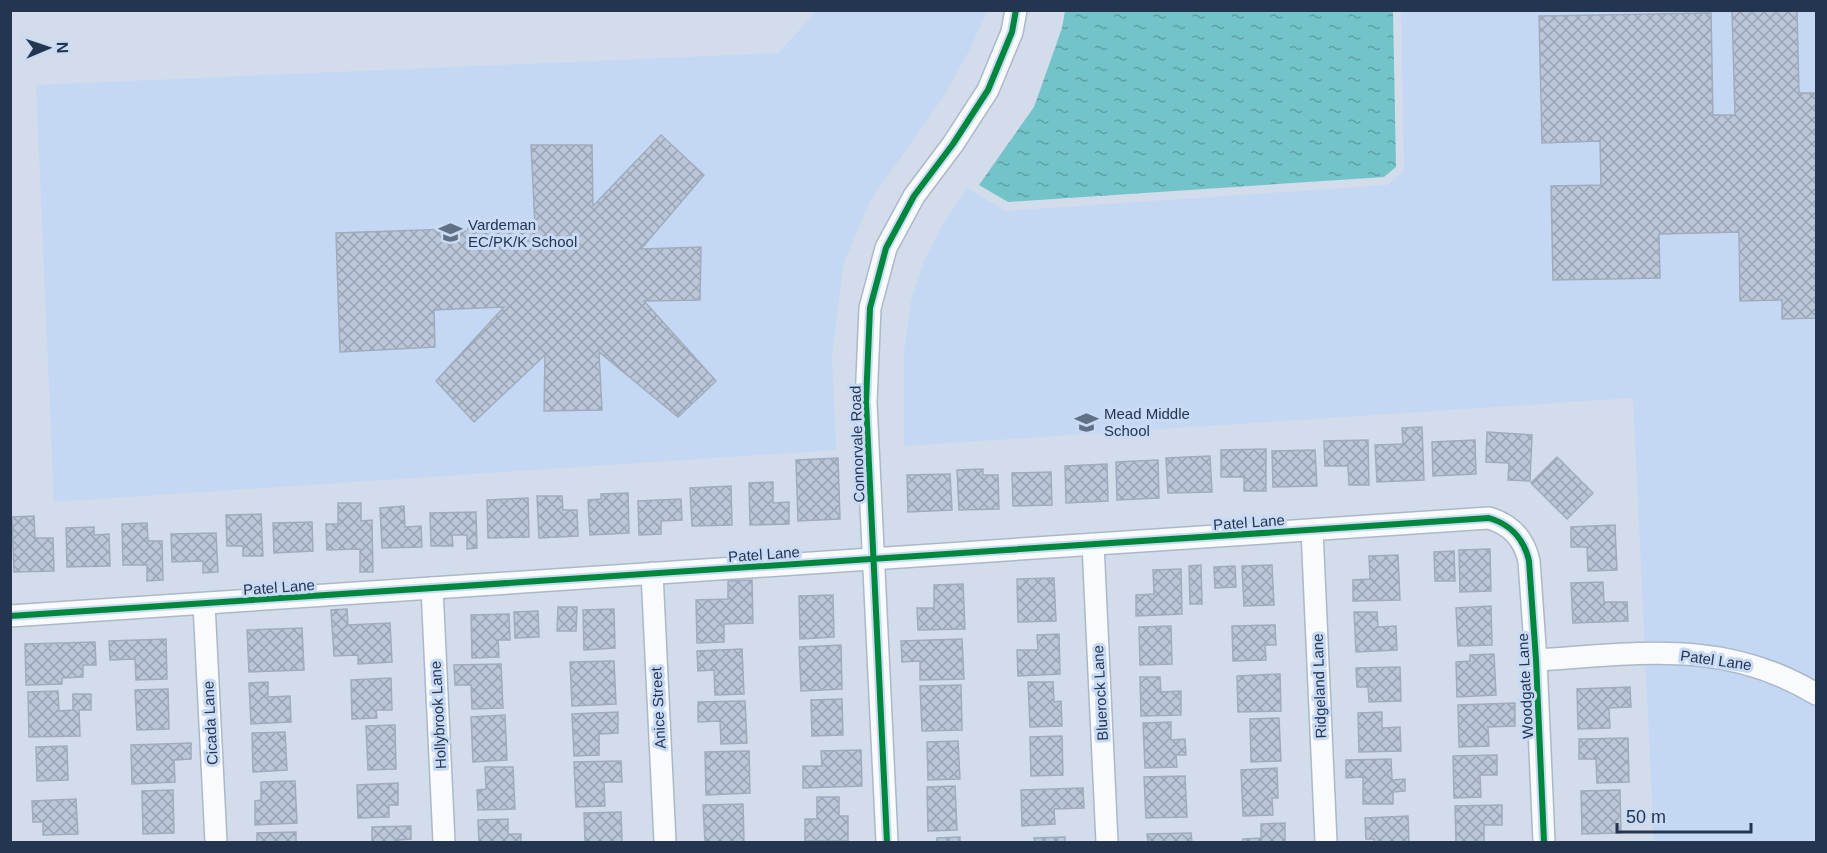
<svg xmlns="http://www.w3.org/2000/svg" width="1827" height="853" viewBox="0 0 1827 853" font-family="Helvetica,sans-serif">
	<style>
		.built { fill: #c4d8f4 }
		.water { fill: url(#water-ripples) }
		.building { fill: url(#building-cross-hatch); stroke: #a0acbd; stroke-width: 1.5 }
		.lines { fill: none; stroke-linecap: round; stroke-linejoin: round }
		.street-casing { stroke: #abb8c9; stroke-width: 24 }
		.street { stroke: #f8fafc; stroke-width: 21 }
		.cycleway-casing { stroke: #c9dbf4; stroke-width: 10 }
		.cycleway { stroke: #00873e; stroke-width: 6 }
		.labels { text-anchor: middle; dominant-baseline: central; stroke-width: 6; stroke-linejoin: round; paint-order: stroke }
		.poi-label { font-size: 15px; fill: #24364f; stroke: #c9dbf4; text-anchor: start }
		.street-label { font-size: 15px; fill: #24364f; stroke: #c9dbf4 }
	</style>
	<defs>
		<pattern id="water-ripples" width="26" height="14" patternUnits="userSpaceOnUse" patternTransform="scale(1.5)"><rect width="26" height="14" fill="#73c4c9"/><path d="M2 4q2-2 4 0t4 0M15 11q2-2 4 0t4 0" fill="none" stroke="#5ea0a6"/></pattern>
		<pattern id="building-cross-hatch" width="8" height="8" patternUnits="userSpaceOnUse" patternTransform="scale(1.5)"><rect width="8" height="8" fill="#bbc7d9"/><path d="M0 0l8 8M0 8l8-8" fill="none" stroke="#98a2b2"/></pattern>
	</defs>
	<rect width="100%" height="100%" fill="#d3dcea"/>
	<g class="built">
		<path d="M817,11H987L971,47L946,93L870,201L843,265L832,357L836,450L54,502L36,85L778,53Z"/>
		<path d="M1401,11H1816V842H1654L1633,398L904,446V351L911,301L923,263L942,226L967,188L1006,211L1387,185L1404,171Z"/>
	</g>
	<path class="water" d="M1065,11H1393L1396,167L1384,177L1008,202L979,185L1034,107L1062,28Z"/>
	<g class="building">
		<path d="M1732,10H1797L1799,93H1816V318L1782,319V300L1740,301L1739,232L1659,234L1660,278L1553,280L1551,186L1601,185L1600,141L1542,143L1539,16L1711,13L1713,115H1735Z"/>
		<path d="M661,135L704,175L641,249L701,247L700,300L644,301L716,381L678,417L599,352L602,410L544,411L545,355L474,422L436,381L504,307L434,310L435,347L340,352L336,233L535,226L531,145H592L593,206Z"/>
		<path d="M1422,427L1424,480L1377,482L1375,445L1403,444L1402,428Z"/>
		<path d="M1487,432L1532,435L1530,481L1508,480L1509,463L1486,462Z"/>
		<path d="M1368,440L1369,485H1349L1348,466H1325L1324,441Z"/>
		<path d="M1475,440L1476,474L1433,476L1432,442Z"/>
		<path d="M1266,449V491H1244V477H1221V450Z"/>
		<path d="M1315,450L1317,486L1273,487L1272,451Z"/>
		<path d="M1210,456L1212,492L1168,493L1166,458Z"/>
		<path d="M1557,457L1593,493L1567,519L1531,483Z"/>
		<path d="M838,458L840,519L798,521L796,460Z"/>
		<path d="M1158,460L1159,498L1117,500L1116,462Z"/>
		<path d="M1107,464L1108,501L1066,503L1065,466Z"/>
		<path d="M983,469V475H998L999,509L959,510L957,470Z"/>
		<path d="M1051,472L1052,505L1013,506L1012,473Z"/>
		<path d="M950,474L952,510L908,512L907,475Z"/>
		<path d="M773,482V503L789,502V524L750,525L749,483Z"/>
		<path d="M731,486L732,525L692,526L690,488Z"/>
		<path d="M628,493L629,533L590,535L588,500L601,499V494Z"/>
		<path d="M537,496H562L563,510H577L578,536L539,538Z"/>
		<path d="M528,498L529,537L488,538L487,500Z"/>
		<path d="M681,499L682,520L661,521V534L639,535L638,501Z"/>
		<path d="M338,503H361V521L372,520L373,572H360V549L327,550L326,524H338Z"/>
		<path d="M404,506L405,527L421,526L422,547L382,548L380,508Z"/>
		<path d="M476,512L477,548L467,549V535H452L453,546H431L430,513Z"/>
		<path d="M261,514L263,556H243V546H227L226,515Z"/>
		<path d="M34,516L35,538H53L54,571L14,572L12,517Z"/>
		<path d="M312,522L313,551L274,553L273,523Z"/>
		<path d="M147,523L148,541H162L163,580L147,581V565H123L122,524Z"/>
		<path d="M1615,525L1617,570L1588,571L1587,547H1571V527Z"/>
		<path d="M94,527V535L109,534L110,566L67,567L66,528Z"/>
		<path d="M216,533L218,572L203,573V561L172,562L171,534Z"/>
		<path d="M1490,549L1491,591L1460,592L1459,550Z"/>
		<path d="M1454,551L1455,581H1435L1434,552Z"/>
		<path d="M1398,555L1400,600L1353,601V580L1370,579L1369,556Z"/>
		<path d="M1201,565L1202,604H1190L1189,566Z"/>
		<path d="M1272,565L1274,605L1244,606L1242,566Z"/>
		<path d="M1235,566L1236,587L1215,588L1214,567Z"/>
		<path d="M1181,569L1182,614L1136,616V595L1154,594L1153,570Z"/>
		<path d="M1054,578L1056,621L1018,622L1017,579Z"/>
		<path d="M752,580L753,623L724,624V642L697,643L696,600L728,599V581Z"/>
		<path d="M1603,582L1604,602H1627L1628,621L1573,623L1571,583Z"/>
		<path d="M963,584L965,629L918,630L917,608H934V585Z"/>
		<path d="M833,595L834,637L800,639L799,596Z"/>
		<path d="M1491,606L1492,645L1458,646L1456,608Z"/>
		<path d="M558,607H577L576,631H557Z"/>
		<path d="M347,609L348,625L390,623L392,662L358,664V655L334,656L331,610Z"/>
		<path d="M614,609L615,648L584,650L583,610Z"/>
		<path d="M538,611L539,637L515,638L514,612Z"/>
		<path d="M1354,612H1377L1378,627L1396,626L1397,650L1356,652Z"/>
		<path d="M509,614L510,640H498L499,657L472,658L471,615Z"/>
		<path d="M1275,625L1276,645H1265L1266,660L1233,661L1232,626Z"/>
		<path d="M1171,626L1172,664L1140,665L1139,627Z"/>
		<path d="M302,628L304,670L249,672L247,630Z"/>
		<path d="M1059,634L1060,674L1018,676L1017,650H1038L1037,635Z"/>
		<path d="M166,639L167,679L136,680L135,659L110,660L109,641Z"/>
		<path d="M962,639L964,679L920,680V661L902,662L901,641Z"/>
		<path d="M95,642L96,665H83V677L62,678V684L26,685L25,644Z"/>
		<path d="M841,645L842,689L801,691L799,647Z"/>
		<path d="M742,649L744,694L715,695L714,670L698,671L697,651Z"/>
		<path d="M1494,654L1496,695L1457,697L1456,662L1470,661V655Z"/>
		<path d="M614,661L616,704L572,706L570,662Z"/>
		<path d="M501,664L503,708L472,709L471,685H455L454,665Z"/>
		<path d="M1400,667L1401,701L1369,702L1368,687H1357L1356,668Z"/>
		<path d="M1280,674L1281,711L1238,712L1237,676Z"/>
		<path d="M1140,677H1160L1161,692L1181,691V715L1141,716Z"/>
		<path d="M391,678L392,710H376L377,718L352,719L351,680Z"/>
		<path d="M268,682V697L290,696L291,722L251,724L249,683Z"/>
		<path d="M1028,682H1053L1054,702L1061,701L1062,726L1030,727Z"/>
		<path d="M961,685L962,730L922,731L920,686Z"/>
		<path d="M1630,687L1631,707L1609,708L1610,728L1578,729L1577,689Z"/>
		<path d="M168,689L169,729L137,730L135,690Z"/>
		<path d="M58,691L59,711L73,710V694H91V710H79L80,736L29,737L28,692Z"/>
		<path d="M842,699L843,735L812,736L811,700Z"/>
		<path d="M745,701L747,743L721,744L720,721L698,722V702Z"/>
		<path d="M1515,703V726L1488,727L1489,746L1459,747L1458,705Z"/>
		<path d="M618,712V733L599,734V755L574,756L572,714Z"/>
		<path d="M1382,712V728L1400,727L1401,751L1359,752L1358,713Z"/>
		<path d="M505,715L507,760L473,762L471,717Z"/>
		<path d="M1279,718L1281,761L1251,762L1250,719Z"/>
		<path d="M1171,722V740L1185,739L1186,755H1176L1177,767L1145,768L1143,723Z"/>
		<path d="M395,725L396,769L368,770L366,726Z"/>
		<path d="M285,732L287,770L253,772L252,733Z"/>
		<path d="M1062,736L1063,775L1031,776L1030,737Z"/>
		<path d="M1628,738L1629,782L1597,783L1596,759H1579V739Z"/>
		<path d="M958,741L960,779L928,780L927,742Z"/>
		<path d="M191,743V759L174,760L175,782L132,784L131,745Z"/>
		<path d="M67,746L68,780L37,781L36,747Z"/>
		<path d="M861,750L862,786L803,788V766H822L821,751Z"/>
		<path d="M749,751L750,793L706,795L705,752Z"/>
		<path d="M1497,755V775H1480L1481,797L1454,798L1453,756Z"/>
		<path d="M1391,759L1392,780L1405,779V791L1393,792V804H1363V777L1346,778V760Z"/>
		<path d="M621,761L622,782H604L605,806L576,807L574,762Z"/>
		<path d="M485,767H513L515,809L478,810L477,790L486,789Z"/>
		<path d="M1277,768L1278,798H1272L1273,815L1243,816L1241,770Z"/>
		<path d="M1185,776L1187,817L1146,818L1144,777Z"/>
		<path d="M295,781L297,823L255,825V801L261,800V782Z"/>
		<path d="M398,783V805H389V817L358,818L357,785Z"/>
		<path d="M955,786L957,830L928,831L927,787Z"/>
		<path d="M1083,788L1084,808L1054,809L1055,824L1022,826L1021,790Z"/>
		<path d="M173,790L174,833L143,834L142,791Z"/>
		<path d="M1620,790L1621,833L1582,834L1581,791Z"/>
		<path d="M817,797H839V816H848V841H805V819H817Z"/>
		<path d="M76,799L78,834L43,835V822H33L32,801Z"/>
		<path d="M743,804L744,842H705L703,805Z"/>
		<path d="M1502,805V825H1484V842H1456L1455,806Z"/>
		<path d="M621,812L622,842H585L584,813Z"/>
		<path d="M1408,816L1409,842H1374V839H1366L1365,818Z"/>
		<path d="M508,819V834H521V842H479L478,820Z"/>
		<path d="M1285,823V842H1243V839L1261,838V824Z"/>
		<path d="M411,826V839L399,840V842H372V827Z"/>
		<path d="M296,832V842H257V833Z"/>
		<path d="M1191,833L1192,842H1148L1147,834Z"/>
		<path d="M960,837V842H937V838Z"/>
		<path d="M1065,837V842H1035L1034,838Z"/>
	</g>
	<g class="lines">
		<defs>
			<g id="street">
				<path d="M1312,530L1326,842"/>
				<path d="M1093,544L1107,842"/>
				<path d="M652,573L665,842"/>
				<path d="M432,588L444,842"/>
				<path d="M204,604L216,842"/>
				<path d="M10,616L1489,518C1512,525 1524,539 1529,561L1536,660L1544,842"/>
				<path d="M1536,660C1638,654 1724,638 1816,694"/>
				<path d="M887,842L866,402L870,308L886,248L914,196L953,144L988,90L1012,32L1016,10"/>
			</g>
		</defs>
		<use href="#street" class="street-casing"/>
		<use href="#street" class="street"/>
		<defs>
			<g id="cycleway">
				<path d="M10,616L1489,518C1512,525 1524,539 1529,561L1536,660L1544,842"/>
				<path d="M887,842L866,402L870,308L886,248L914,196L953,144L988,90L1012,32L1016,10"/>
			</g>
		</defs>
		<use href="#cycleway" class="cycleway-casing"/>
		<use href="#cycleway" class="cycleway"/>
	</g>
	<defs>
		<symbol id="school-bare" viewBox="-9 -9 18 18"><path d="M0-5L7-2L0 1L-7-2ZM-4 1L0 2.5L4 1V4Q0 6-4 4Z" fill="#617085" stroke="#c9dbf4" stroke-width="2.5" paint-order="stroke"/></symbol>
	</defs>
	<g fill-rule="evenodd">
		<use href="#school-bare" x="434" y="216" width="33" height="33"/>
		<use href="#school-bare" x="1070" y="406" width="33" height="33"/>
	</g>
	<g class="labels">
		<g class="poi-label">
			<text x="468" y="224">Vardeman<tspan x="468" dy="17">EC/PK/K School</tspan></text>
			<text x="1104" y="413">Mead Middle<tspan x="1104" dy="17">School</tspan></text>
		</g>
		<g class="street-label">
			<text transform="translate(857 444) rotate(-92)">Connorvale Road</text>
			<text transform="translate(1249 522) rotate(-4)">Patel Lane</text>
			<text transform="translate(764 554) rotate(-4)">Patel Lane</text>
			<text transform="translate(279 587) rotate(-4)">Patel Lane</text>
			<text transform="translate(1716 660) rotate(8)">Patel Lane</text>
			<text transform="translate(1319 686) rotate(-92)">Ridgeland Lane</text>
			<text transform="translate(1525 686) rotate(-93)">Woodgate Lane</text>
			<text transform="translate(1100 693) rotate(-93)">Bluerock Lane</text>
			<text transform="translate(658 708) rotate(-93)">Anice Street</text>
			<text transform="translate(438 715) rotate(-93)">Hollybrook Lane</text>
			<text transform="translate(210 723) rotate(-93)">Cicada Lane</text>
		</g>
	</g>
	<rect width="1827" height="853" fill="none" stroke="#24364f" stroke-width="24"/>
	<g transform="translate(48 48) rotate(88)" stroke="#c9dbf4" stroke-width="4.5" paint-order="stroke">
	<path d="M0-4.5L10 22L0 15L-10 22Z" fill="#24364f"/>
	<text y="-9" font-size="16" font-weight="bold" text-anchor="middle" fill="#24364f">N</text>
	</g>
	<path d="M1617 823v9h134v-9" fill="none" stroke="#24364f" stroke-width="3"/>
	<text x="1626" y="823" font-size="18" fill="#24364f" stroke="#c9dbf4" stroke-width="4.5" paint-order="stroke">50 m</text>
</svg>
